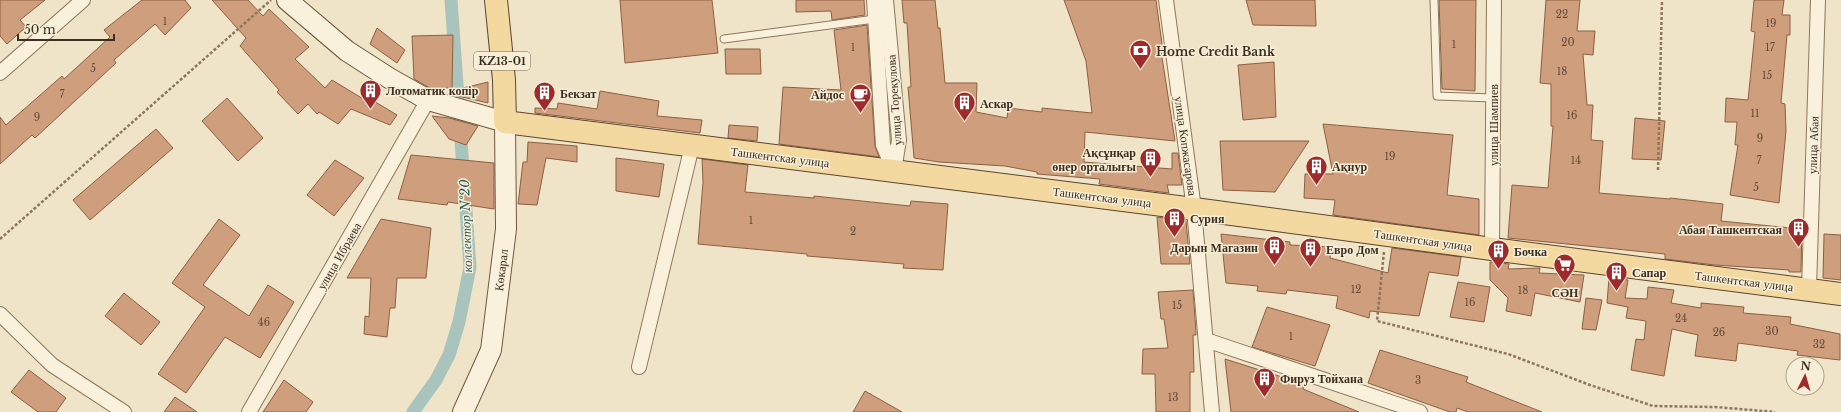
<svg xmlns="http://www.w3.org/2000/svg" width="1841" height="412" viewBox="0 0 1841 412" font-family="'Libre Baskerville',serif">
	<style>
		.lines { fill: none; stroke-linecap: round; stroke-linejoin: round }
		.canal { stroke: #a9c4bc; stroke-width: 13 }
		.building { fill: #cf9f7d; stroke: #8d5f41 }
		.lane-casing { stroke: #8d765c; stroke-width: 9 }
		.street-casing { stroke: #8d765c; stroke-width: 16 }
		.secondary-casing { stroke: #6f573f; stroke-width: 22 }
		.primary-casing { stroke: #5b4430; stroke-width: 24 }
		.path { stroke: #8d765c; stroke-width: 2.5; stroke-dasharray: 3 2; stroke-linecap: butt }
		.lane { stroke: #faf1dc; stroke-width: 7 }
		.street { stroke: #faf1dc; stroke-width: 14 }
		.secondary { stroke: #faf1dc; stroke-width: 20 }
		.primary { stroke: #f3d9a0; stroke-width: 22 }
		.labels { text-anchor: middle; dominant-baseline: central; stroke-width: 3; stroke-linejoin: round; paint-order: stroke }
		.number-label { font-size: 10px; fill: #624a37 }
		.shield { fill: #f7eed8; stroke: #756857; stroke-width: 1 }
		.shield-label { font-size: 11px; font-weight: bold; fill: #3d2e20 }
		.poi-label { font-size: 12px; font-weight: bold; fill: #3d2e20; stroke: #f7eed8; text-anchor: start }
		.street-label { font-size: 12px; fill: #3d2e20; stroke: #f7eed8 }
		.water-label { font-size: 13px; font-style: italic; fill: #2f5d5a; stroke: #f7eed8 }
	</style>
	<rect width="100%" height="100%" fill="#f0e4c8"/>
	<g class="lines">
		<path class="canal" d="M413,412L436,380L449,355L459,322L470,267L451,0"/>
	</g>
	<g class="building">
		<path d="M0,0H45L20,20L26,27L7,44L0,36Z"/>
		<path d="M142,0H185L191,8L165,35L155,24L114,60L116,63L35,138L32,135L0,164V117L6,125L62,76L64,79L110,37L104,30Z"/>
		<path d="M212,0H248L263,16L269,9L309,47L295,59L325,88L332,80L365,100L367,97L397,115L390,125L351,109L338,124L319,112L317,114L308,104L298,114L277,92L279,90L240,46L246,38Z"/>
		<path d="M620,0H712L718,53L625,63Z"/>
		<path d="M796,0H864L865,15L832,20L831,11L796,12Z"/>
		<path d="M902,0H935L938,28H940L945,83H977L976,112L1007,118L1008,108L1042,112V108L1092,113L1086,61L1064,0H1156L1163,51H1161L1175,141L1085,132L1084,162L1172,169V153H1178L1182,185H1167L1169,193L1099,184L1100,179L1037,174V172L1005,166L939,162L914,158L908,87H911L907,23H904Z"/>
		<path d="M1246,0H1315L1316,26L1253,25Z"/>
		<path d="M1439,0H1476L1475,91L1442,89Z"/>
		<path d="M1546,0H1580L1577,31H1595L1593,55L1583,54L1587,105H1593L1591,140L1603,141L1599,193L1670,199V198L1723,204L1721,221L1791,228V226H1802L1801,272H1789V270L1715,265L1665,259V254L1508,238L1512,185L1548,188L1553,126H1551V84L1540,83Z"/>
		<path d="M1754,0H1784L1782,15H1790V35H1787L1781,103L1785,104L1786,131L1779,203L1730,195L1738,145H1735L1737,122H1725L1726,98L1748,100L1755,32L1751,31Z"/>
		<path d="M867,25L875,146L879,157L779,144L783,87L841,90L834,30Z"/>
		<path d="M377,28L405,50L397,63L370,44Z"/>
		<path d="M453,35L452,88H430L414,79L412,36Z"/>
		<path d="M725,49H760L761,74H726Z"/>
		<path d="M1274,62L1276,117L1243,120L1238,65Z"/>
		<path d="M488,82V103L454,95L455,90Z"/>
		<path d="M600,91L659,101L657,116L702,120L700,133L535,113V108L557,109L558,103L597,109Z"/>
		<path d="M227,98L263,138L238,161L202,121Z"/>
		<path d="M432,116L449,118L478,126L466,145L449,139Z"/>
		<path d="M1635,118L1665,121L1661,160L1632,159Z"/>
		<path d="M1323,124L1453,135L1447,195L1479,199V235L1333,215L1335,200L1304,198L1305,174H1333Z"/>
		<path d="M729,125L758,127L757,141L728,138Z"/>
		<path d="M156,129L173,148L90,220L73,200Z"/>
		<path d="M1220,141H1309L1275,192L1223,190Z"/>
		<path d="M528,142L577,146V162L546,158L537,205L518,204L523,162H527Z"/>
		<path d="M411,155L494,163V209L448,202L447,205L398,199Z"/>
		<path d="M616,158L664,164L659,197L616,191Z"/>
		<path d="M702,159L748,165L745,192L814,198V196L910,206L911,201L948,204L943,270L903,268L904,264L807,256V254L698,244L703,182Z"/>
		<path d="M335,160L364,178L334,216L307,195Z"/>
		<path d="M1157,217L1186,221L1190,264H1161Z"/>
		<path d="M219,219L240,235L203,285L249,316L268,285L294,302L260,358L225,337L186,393L158,374L205,307L172,283Z"/>
		<path d="M381,219L431,228L426,278H397L395,308H390L387,337L364,334L365,316L369,317L371,278H347Z"/>
		<path d="M1221,234L1290,242V245L1331,247L1330,258L1388,273L1392,248L1461,257L1458,276L1429,272L1419,316L1370,311L1369,318L1336,308L1338,296L1287,290L1286,294L1257,291L1258,286L1226,283Z"/>
		<path d="M1824,234L1841,235V280L1823,278Z"/>
		<path d="M1490,262L1509,264L1508,269L1540,268L1539,273L1584,275L1580,302L1535,293L1531,316L1506,311L1508,298L1490,280Z"/>
		<path d="M1609,278L1628,280L1625,298L1647,299L1648,287L1674,290L1671,303L1701,308V303L1744,307L1743,313L1791,317L1790,324L1840,334V360L1797,355L1798,351L1738,343L1736,361L1695,356L1698,335L1672,329L1664,376L1631,370L1636,339L1644,340L1646,321L1626,318L1628,307L1607,303Z"/>
		<path d="M1458,282L1490,287L1484,322L1450,317Z"/>
		<path d="M1193,290L1196,333V335H1193L1194,372H1190V412H1156L1155,374H1142L1143,349L1168,348L1164,319H1161L1158,292Z"/>
		<path d="M124,293L160,322L141,345L105,316Z"/>
		<path d="M1586,298L1602,300L1596,330L1582,329Z"/>
		<path d="M1267,307L1330,325L1315,366L1252,347Z"/>
		<path d="M1380,350L1468,377L1466,382L1542,412H1468L1457,408L1456,412H1450L1368,383Z"/>
		<path d="M1225,359L1304,384L1303,389L1359,412H1231Z"/>
		<path d="M29,370L66,398L56,412H38L11,392Z"/>
		<path d="M284,380L313,402L306,412H263Z"/>
		<path d="M865,391L902,412H853Z"/>
		<path d="M175,397L197,412H164Z"/>
	</g>
	<g class="lines">
		<defs>
			<g id="lane">
				<path d="M1434,0L1437,96L1493,98"/>
				<path d="M724,39L875,19"/>
			</g>
			<g id="street">
				<path d="M874,0L883,145L894,171"/>
				<path d="M886,0L899,140L894,171"/>
				<path d="M1166,0L1194,209L1212,412"/>
				<path d="M0,73L83,0"/>
				<path d="M1492,249L1494,0"/>
				<path d="M1809,289L1818,0"/>
				<path d="M0,314L52,365L124,412"/>
				<path d="M1206,340L1420,412"/>
				<path d="M639,367L692,146"/>
				<path d="M249,412L428,100"/>
			</g>
			<path id="secondary" d="M287,0L347,51L389,78L428,100L505,122L506,229L491,350L463,412"/>
			<path id="primary" d="M496,0L504,80L505,122L1194,209L1492,249L1841,294"/>
		</defs>
		<use href="#lane" class="lane-casing"/>
		<use href="#street" class="street-casing"/>
		<use href="#secondary" class="secondary-casing"/>
		<use href="#primary" class="primary-casing"/>
		<g class="path">
			<path d="M1658,170L1662,0"/>
			<path d="M0,239L271,0"/>
			<path d="M1384,252L1377,321L1508,354L1590,385L1653,406L1715,407L1775,412"/>
		</g>
		<use href="#lane" class="lane"/>
		<use href="#street" class="street"/>
		<use href="#secondary" class="secondary"/>
		<use href="#primary" class="primary"/>
	</g>
	<defs>
		<symbol id="bank-pin" viewBox="-11 -11 22 30"><path d="M0 17L-7.5 6A9.5 9.5 0 1 1 7.5 6Z" fill="#9e2a2b" stroke="#f7eed8"/><path d="M-6-4H6V4H-6ZM0-2.3a2.3 2.3 0 1 0 0 4.6a2.3 2.3 0 1 0 0-4.6Z" fill="#fff"/></symbol>
		<symbol id="building-pin" viewBox="-11 -11 22 30"><path d="M0 17L-7.5 6A9.5 9.5 0 1 1 7.5 6Z" fill="#9e2a2b" stroke="#f7eed8"/><path d="M-4-6H4V6H1V3H-1V6H-4ZM-2.5-4.3h1.7v1.8h-1.7ZM.8-4.3h1.7v1.8H.8ZM-2.5-1h1.7V.8h-1.7ZM.8-1h1.7V.8H.8Z" fill="#fff"/></symbol>
		<symbol id="cafe-pin" viewBox="-11 -11 22 30"><path d="M0 17L-7.5 6A9.5 9.5 0 1 1 7.5 6Z" fill="#9e2a2b" stroke="#f7eed8"/><path d="M-5.5-4.5H6V0H3Q3 3.5 0 3.5H-2.5Q-5.5 3.5-5.5 0ZM3-3.2v2h1.7v-2ZM-6 4.5H4V6H-6Z" fill="#fff"/></symbol>
		<symbol id="supermarket-pin" viewBox="-11 -11 22 30"><path d="M0 17L-7.5 6A9.5 9.5 0 1 1 7.5 6Z" fill="#9e2a2b" stroke="#f7eed8"/><path d="M-6-5.5h2.5l.6 2H6L4.5 2H-2.5L-4.4-4H-6ZM-1.5 3.2a1.3 1.3 0 1 0 .1 0ZM3 3.2a1.3 1.3 0 1 0 .1 0Z" fill="#fff"/></symbol>
	</defs>
	<g fill-rule="evenodd">
		<use href="#bank-pin" x="1128" y="38" width="25" height="34"/>
		<use href="#building-pin" x="358" y="78" width="25" height="34"/>
		<use href="#building-pin" x="532" y="80" width="25" height="34"/>
		<use href="#cafe-pin" x="848" y="82" width="25" height="34"/>
		<use href="#building-pin" x="952" y="90" width="25" height="34"/>
		<use href="#building-pin" x="1138" y="146" width="25" height="34"/>
		<use href="#building-pin" x="1304" y="154" width="25" height="34"/>
		<use href="#building-pin" x="1162" y="206" width="25" height="34"/>
		<use href="#building-pin" x="1786" y="216" width="25" height="34"/>
		<use href="#building-pin" x="1262" y="234" width="25" height="34"/>
		<use href="#building-pin" x="1298" y="236" width="25" height="34"/>
		<use href="#building-pin" x="1486" y="238" width="25" height="34"/>
		<use href="#supermarket-pin" x="1552" y="252" width="25" height="34"/>
		<use href="#building-pin" x="1604" y="260" width="25" height="34"/>
		<use href="#building-pin" x="1252" y="366" width="25" height="34"/>
	</g>
	<g class="labels">
		<g class="number-label">
			<text x="1562" y="14">22</text>
			<text x="165" y="21">1</text>
			<text x="1771" y="23">19</text>
			<text x="1568" y="42">20</text>
			<text x="1454" y="44">1</text>
			<text x="853" y="47">1</text>
			<text x="1770" y="47">17</text>
			<text x="93" y="68">5</text>
			<text x="1562" y="71">18</text>
			<text x="1767" y="75">15</text>
			<text x="62" y="94">7</text>
			<text x="1755" y="113">11</text>
			<text x="1572" y="115">16</text>
			<text x="37" y="117">9</text>
			<text x="1760" y="138">9</text>
			<text x="1390" y="156">19</text>
			<text x="1576" y="160">14</text>
			<text x="1759" y="160">7</text>
			<text x="1756" y="187">5</text>
			<text x="751" y="220">1</text>
			<text x="853" y="231">2</text>
			<text x="1356" y="289">12</text>
			<text x="1523" y="290">18</text>
			<text x="1470" y="302">16</text>
			<text x="1177" y="305">15</text>
			<text x="1681" y="318">24</text>
			<text x="264" y="322">46</text>
			<text x="1772" y="331">30</text>
			<text x="1719" y="332">26</text>
			<text x="1291" y="336">1</text>
			<text x="1819" y="344">32</text>
			<text x="1418" y="380">3</text>
			<text x="1173" y="397">13</text>
		</g>
		<rect class="shield" x="474" y="52" width="56" height="18" rx="3"/>
		<g class="shield-label">
			<text x="502" y="61">KZ13-01</text>
		</g>
		<g class="poi-label">
			<text x="1156" y="51">Home Credit Bank</text>
			<text x="386" y="90">Лотоматик копір</text>
			<text x="560" y="93">Бекзат</text>
			<text x="844" y="94" text-anchor="end">Айдос</text>
			<text x="980" y="103">Аскар</text>
			<text x="1136" y="152" text-anchor="end">Ақсұнқар<tspan x="1136" dy="14">өнер орталығы</tspan></text>
			<text x="1332" y="166">Ақнур</text>
			<text x="1190" y="218">Сурия</text>
			<text x="1782" y="229" text-anchor="end">Абая Ташкентская</text>
			<text x="1258" y="247" text-anchor="end">Дарын Магазин</text>
			<text x="1326" y="249">Евро Дом</text>
			<text x="1514" y="251">Бочка</text>
			<text x="1632" y="272">Сапар</text>
			<text x="1565" y="292" text-anchor="middle">СӘН</text>
			<text x="1280" y="378">Фируз Тойхана</text>
		</g>
		<g class="street-label">
			<text transform="translate(894 100) rotate(-94)">улица Торекулова</text>
			<text transform="translate(1493 125) rotate(-90)">улица Шампиев</text>
			<text transform="translate(1813 145) rotate(-88)">улица Абая</text>
			<text transform="translate(1186 146) rotate(82)">улица Копжасарова</text>
			<text transform="translate(780 157) rotate(7)">Ташкентская улица</text>
			<text transform="translate(1102 197) rotate(7)">Ташкентская улица</text>
			<text transform="translate(1423 240) rotate(8)">Ташкентская улица</text>
			<text transform="translate(339 256) rotate(-60)">улица Ибраева</text>
			<text transform="translate(501 270) rotate(-83)">Көкарал</text>
			<text transform="translate(1744 281) rotate(7)">Ташкентская улица</text>
		</g>
		<g class="water-label">
			<text transform="translate(466 226) rotate(-92)">коллектор №20</text>
		</g>
	</g>
	<g transform="translate(1805 376) rotate(5)"><circle r="19" fill="#f7eed8" stroke="#ada18e"/>
	<path d="M0-3L7 15L0 10L-7 15Z" fill="#9e2a2b"/>
	<text y="-6" font-size="11" font-weight="bold" text-anchor="middle" fill="#3d2e20">N</text>
	</g>
	<path d="M18 34v6h96v-6" fill="none" stroke="#3d2e20" stroke-width="2"/>
	<text x="24" y="34" font-size="12" fill="#3d2e20" stroke="#f7eed8" stroke-width="3" paint-order="stroke">50 m</text>
</svg>
